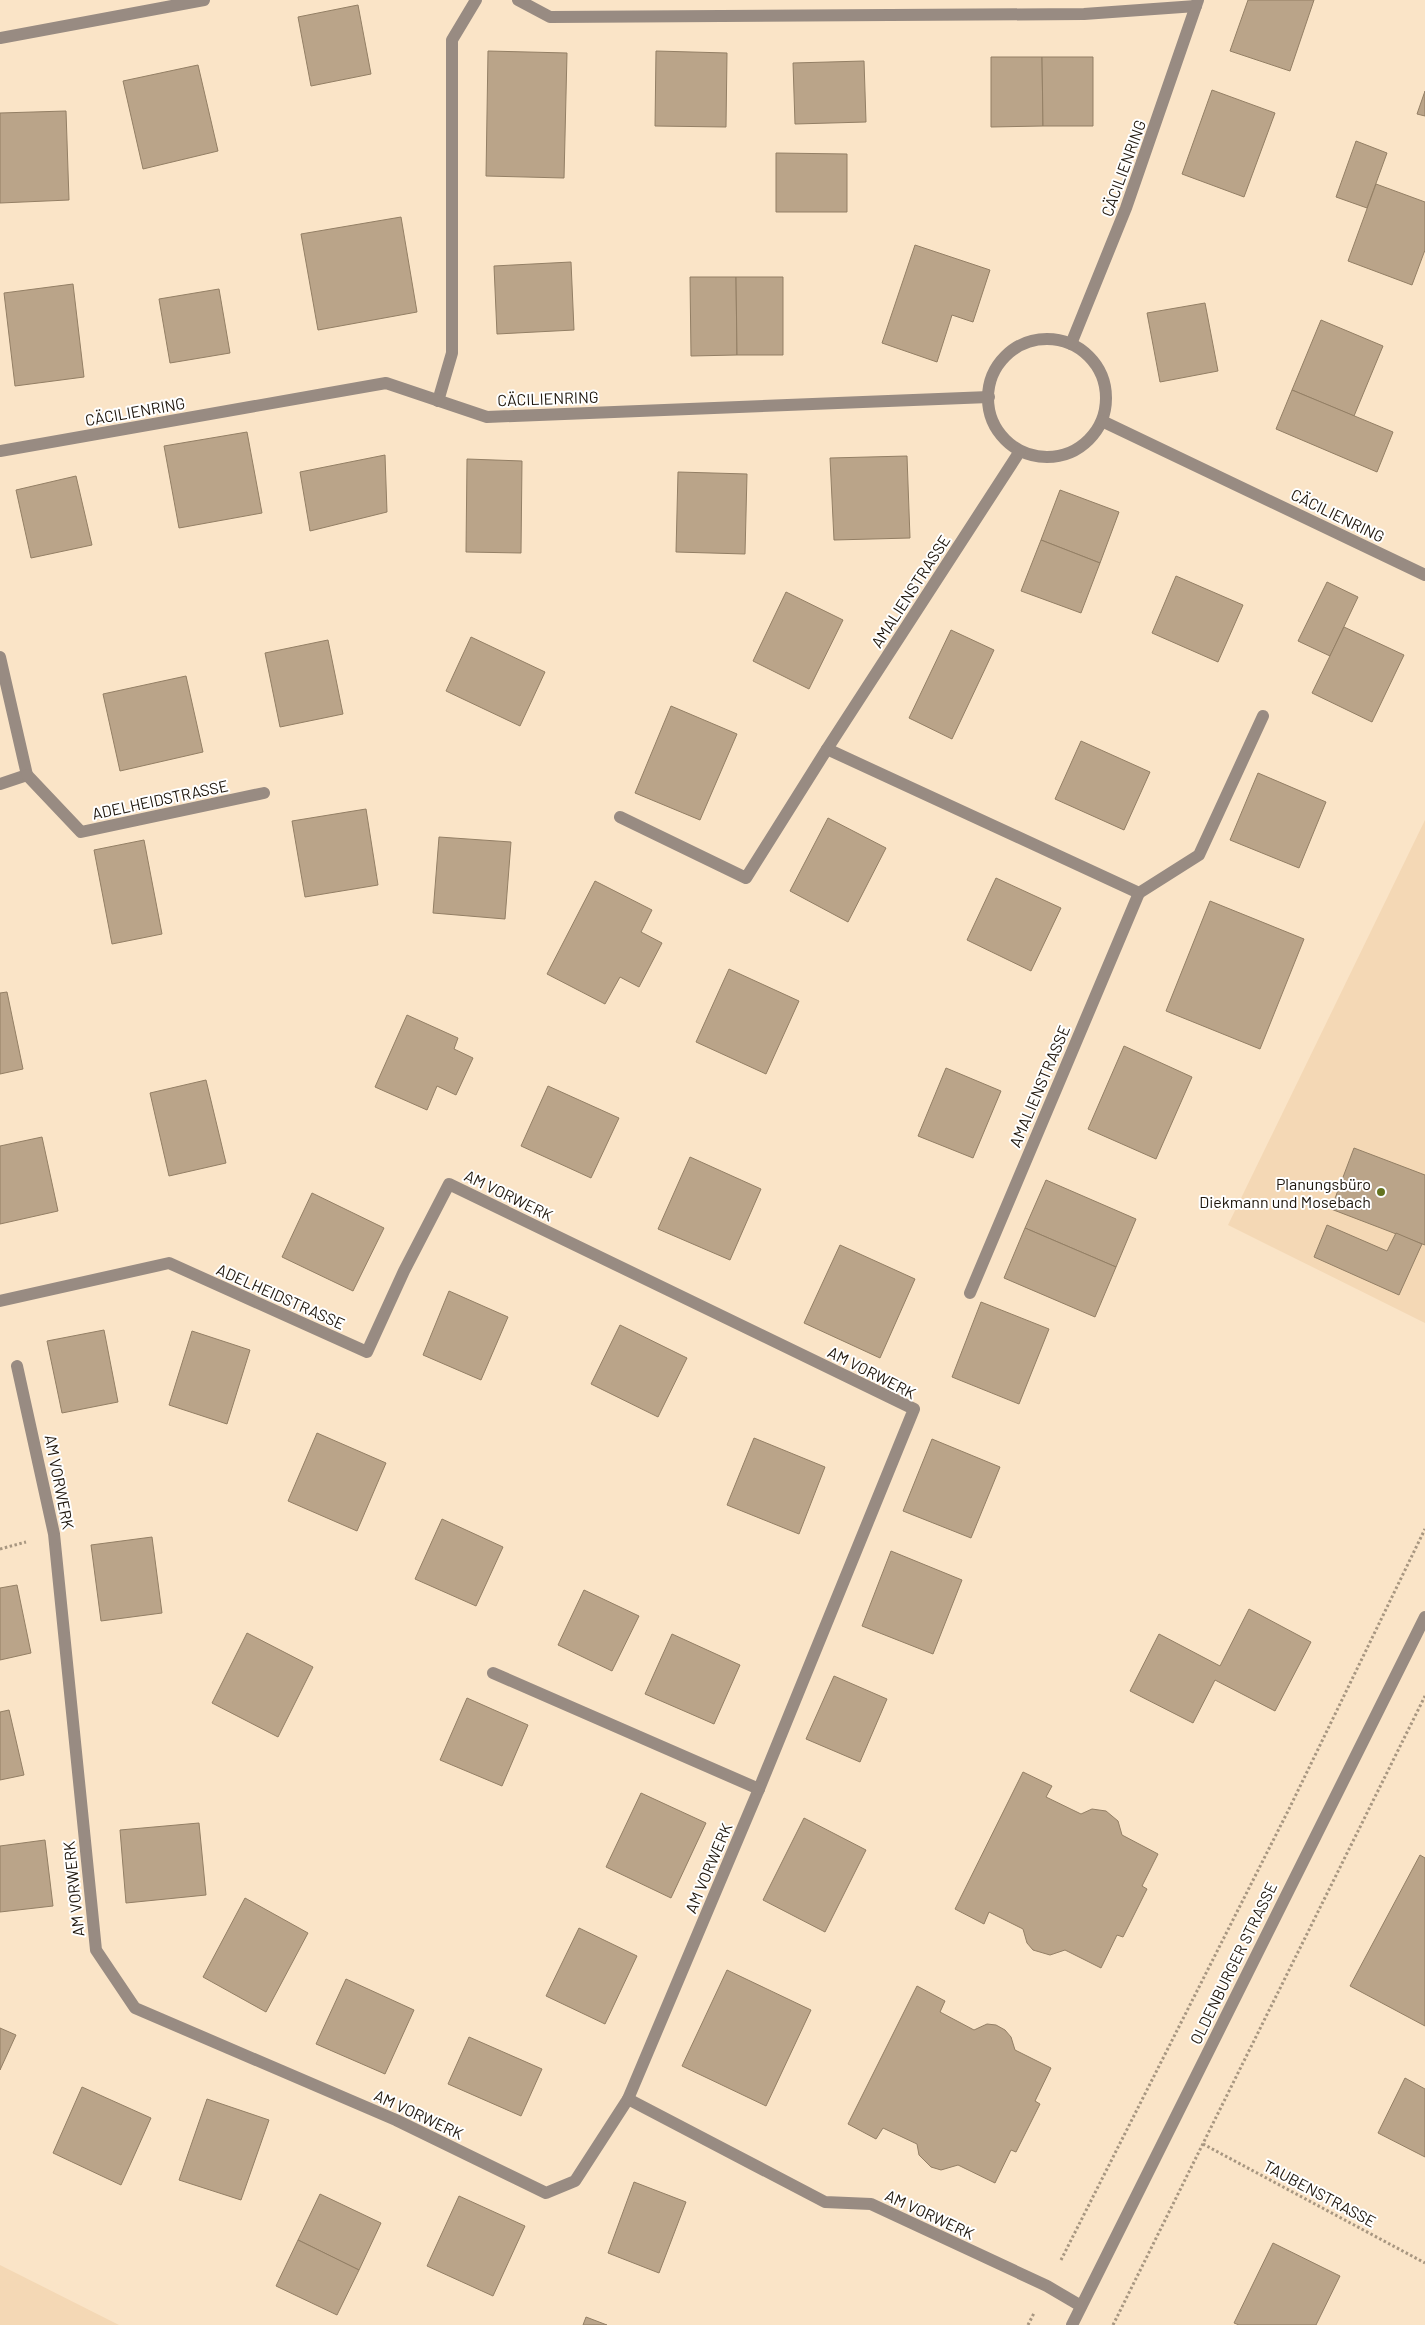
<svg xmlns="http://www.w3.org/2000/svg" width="1425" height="2325" viewBox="0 0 1425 2325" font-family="Barlow,sans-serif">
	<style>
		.built { fill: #f4d8b5 }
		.building { fill: #baa489; stroke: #937f65 }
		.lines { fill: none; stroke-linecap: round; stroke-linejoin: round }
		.path { stroke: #a79680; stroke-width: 3; stroke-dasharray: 2.5 2.5; stroke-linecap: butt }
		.minor { stroke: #988b82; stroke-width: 12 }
		.tertiary { stroke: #988b82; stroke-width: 12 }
		.poi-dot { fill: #637320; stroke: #fff; stroke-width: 2 }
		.labels { text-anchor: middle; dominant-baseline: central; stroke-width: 4; stroke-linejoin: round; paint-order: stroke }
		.street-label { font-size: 16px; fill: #1e160c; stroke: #fff }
		.poi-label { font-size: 16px; fill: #1e160c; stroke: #fff; text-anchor: end }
	</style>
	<rect width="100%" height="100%" fill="#fae4c7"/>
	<g class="built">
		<path d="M1425,820V1323L1228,1225Z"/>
		<path d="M0,2265L119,2325H0Z"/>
	</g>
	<g class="building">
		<path d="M1248,0H1314L1290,71L1230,51Z"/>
		<path d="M358,5L371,74L311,86L298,17Z"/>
		<path d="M488,51L567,53L564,178L486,176Z"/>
		<path d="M656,51L727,53L726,127L655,126Z"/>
		<path d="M991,57H1042L1043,126L991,127Z"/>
		<path d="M1042,57H1093V126H1043Z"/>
		<path d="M864,61L866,122L795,124L793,63Z"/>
		<path d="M198,65L218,151L143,169L123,81Z"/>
		<path d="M1212,90L1275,113L1244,197L1182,174Z"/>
		<path d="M1425,91V116L1417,114Z"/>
		<path d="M66,111L69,200L0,203V113Z"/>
		<path d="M1356,141L1387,153L1367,208L1336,197Z"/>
		<path d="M776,153L847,154V212H776Z"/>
		<path d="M1376,184L1425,202V250L1412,285L1348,261Z"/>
		<path d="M401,217L417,312L318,330L301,234Z"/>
		<path d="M915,245L990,270L973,322L952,315L937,362L882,343Z"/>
		<path d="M571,262L574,330L497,334L494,266Z"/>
		<path d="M690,277H736L737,355L691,356Z"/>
		<path d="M736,277H783V355H737Z"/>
		<path d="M73,284L84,377L15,386L4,293Z"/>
		<path d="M219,289L230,353L170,363L159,299Z"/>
		<path d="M1205,303L1218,371L1160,382L1147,313Z"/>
		<path d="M1321,320L1383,346L1354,416L1292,390Z"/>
		<path d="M1292,390L1393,432L1377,472L1276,429Z"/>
		<path d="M247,432L262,513L179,528L164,446Z"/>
		<path d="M385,455L387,512L310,531L300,472Z"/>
		<path d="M907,456L910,538L834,540L830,458Z"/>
		<path d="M467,459L522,461L521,553L466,552Z"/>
		<path d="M678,472L747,474L745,554L676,552Z"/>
		<path d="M76,476L92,545L31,558L16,490Z"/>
		<path d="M1060,490L1119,512L1100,563L1041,540Z"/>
		<path d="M1041,540L1100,563L1081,613L1021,591Z"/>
		<path d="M1176,576L1243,605L1218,662L1152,633Z"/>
		<path d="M1327,582L1358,597L1330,656L1298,641Z"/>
		<path d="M786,592L843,620L809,689L753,661Z"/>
		<path d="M1344,627L1404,655L1372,722L1312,693Z"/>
		<path d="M951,630L994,650L952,739L909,718Z"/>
		<path d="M471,637L545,672L520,726L446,691Z"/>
		<path d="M328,640L343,714L280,727L265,653Z"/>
		<path d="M186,676L203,752L120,771L103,694Z"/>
		<path d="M671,706L737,734L700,820L635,793Z"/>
		<path d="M1081,741L1150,772L1124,830L1055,799Z"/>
		<path d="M1258,773L1326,802L1299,868L1230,840Z"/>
		<path d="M366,809L378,885L305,897L292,821Z"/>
		<path d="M828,818L886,848L848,922L790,891Z"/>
		<path d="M439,837L511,842L505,919L433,913Z"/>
		<path d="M144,840L162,934L112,944L94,850Z"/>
		<path d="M996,878L1061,908L1031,971L967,940Z"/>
		<path d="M595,881L652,910L641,932L662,943L639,987L620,977L605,1004L547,974Z"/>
		<path d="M1210,901L1304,939L1260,1049L1166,1011Z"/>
		<path d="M729,969L799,1001L766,1074L696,1042Z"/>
		<path d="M7,992L23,1069L0,1074V993Z"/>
		<path d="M407,1015L458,1038L454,1049L473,1058L456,1095L437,1086L427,1110L375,1087Z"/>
		<path d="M1124,1046L1192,1077L1156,1159L1088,1129Z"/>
		<path d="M946,1068L1001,1091L973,1158L918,1136Z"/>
		<path d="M206,1080L226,1163L169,1176L150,1093Z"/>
		<path d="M548,1086L619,1118L591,1178L521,1146Z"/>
		<path d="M42,1137L58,1211L0,1224V1146Z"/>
		<path d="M1354,1148L1425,1175V1245L1331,1209Z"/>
		<path d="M690,1157L761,1189L730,1260L658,1229Z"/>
		<path d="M1046,1180L1136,1219L1116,1267L1025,1228Z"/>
		<path d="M312,1193L384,1228L353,1291L282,1257Z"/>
		<path d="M1327,1225L1387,1251L1396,1233L1422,1244L1399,1295L1314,1257Z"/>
		<path d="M1025,1228L1116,1267L1095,1317L1004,1278Z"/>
		<path d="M840,1245L915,1279L880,1358L804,1323Z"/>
		<path d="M449,1291L508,1317L481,1380L423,1355Z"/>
		<path d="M981,1302L1049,1329L1019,1404L952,1377Z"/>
		<path d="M620,1325L687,1358L658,1417L591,1384Z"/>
		<path d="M104,1330L118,1402L62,1413L47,1341Z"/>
		<path d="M192,1331L250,1350L227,1424L169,1405Z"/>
		<path d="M317,1433L386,1463L357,1531L288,1501Z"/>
		<path d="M754,1438L825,1467L799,1534L727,1505Z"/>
		<path d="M932,1439L1000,1467L971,1538L903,1511Z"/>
		<path d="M442,1519L503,1547L476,1606L415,1579Z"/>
		<path d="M152,1537L162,1613L101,1621L91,1545Z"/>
		<path d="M891,1551L962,1580L933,1654L862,1626Z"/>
		<path d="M17,1585L31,1653L0,1660V1588Z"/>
		<path d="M584,1590L639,1616L612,1671L558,1645Z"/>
		<path d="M1249,1609L1311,1642L1275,1711L1215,1680L1193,1723L1130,1691L1159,1634L1220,1666Z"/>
		<path d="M247,1633L313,1667L278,1737L212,1703Z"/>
		<path d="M672,1634L740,1665L714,1724L645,1694Z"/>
		<path d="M834,1676L887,1699L860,1762L806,1739Z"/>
		<path d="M467,1698L528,1725L502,1786L440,1760Z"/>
		<path d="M9,1710L24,1775L0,1780V1712Z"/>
		<path d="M1023,1772L1052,1786L1046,1797L1081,1814L1092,1809L1106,1811L1118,1821L1122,1835L1158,1854L1142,1886L1147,1889L1123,1937L1117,1935L1101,1968L1065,1950L1050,1955L1033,1950L1027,1943L1023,1929L989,1912L984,1924L955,1909Z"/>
		<path d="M641,1793L706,1823L671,1898L606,1867Z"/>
		<path d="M804,1818L866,1850L825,1932L763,1900Z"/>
		<path d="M199,1823L206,1895L126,1903L120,1830Z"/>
		<path d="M45,1840L53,1906L0,1912V1846Z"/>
		<path d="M1420,1855L1425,1858V2026L1350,1986Z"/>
		<path d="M245,1898L308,1933L266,2012L203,1977Z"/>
		<path d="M579,1928L637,1956L605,2024L546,1996Z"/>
		<path d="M727,1970L811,2010L766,2106L682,2066Z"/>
		<path d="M346,1979L414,2010L385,2074L316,2044Z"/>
		<path d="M917,1986L945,2001L940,2012L974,2030L987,2024L996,2025L1005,2030L1011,2037L1015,2050L1051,2068L1035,2101L1040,2104L1016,2152L1011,2150L995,2183L958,2165L941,2170L931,2167L919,2155L917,2144L883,2128L876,2139L848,2124Z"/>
		<path d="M0,2028L16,2035L0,2070Z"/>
		<path d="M469,2037L542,2069L521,2116L448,2084Z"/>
		<path d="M1405,2078L1425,2089V2157L1378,2133Z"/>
		<path d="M82,2087L151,2118L121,2185L53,2153Z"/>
		<path d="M207,2099L269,2120L241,2200L179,2180Z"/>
		<path d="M634,2182L686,2202L659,2273L608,2253Z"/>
		<path d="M320,2194L381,2223L359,2270L298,2240Z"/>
		<path d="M459,2196L525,2226L493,2296L427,2266Z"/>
		<path d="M298,2240L359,2270L337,2315L276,2286Z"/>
		<path d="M1273,2243L1340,2276L1316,2325H1239L1234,2323Z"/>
		<path d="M586,2317L607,2325H583Z"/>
	</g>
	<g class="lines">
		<g class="path">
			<path d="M0,1549L26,1542"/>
			<path d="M1203,2144L1425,2263"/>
			<path d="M1061,2260L1288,1811L1425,1529"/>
			<path d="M1028,2325L1034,2313"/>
			<path d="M1113,2325L1425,1696"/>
		</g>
		<g class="minor">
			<path d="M518,0L550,17L1084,14L1196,6"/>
			<path d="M0,38L204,0"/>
			<circle cx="1047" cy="398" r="59"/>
			<path d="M1071,344L1126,208L1198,0"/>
			<path d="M438,401L452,353V40L476,0"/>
			<path d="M1102,421L1425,575"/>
			<path d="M0,451L386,383L487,417L989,397"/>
			<path d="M1020,451L827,749L1139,893L1199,855L1263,716"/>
			<path d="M0,657L27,775L0,784"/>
			<path d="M27,775L81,832L264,793"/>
			<path d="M620,817L746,878L827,749"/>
			<path d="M970,1293L1139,893"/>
			<path d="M0,1301L169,1263L367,1352L404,1271L449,1184L914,1409L759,1789L628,2099L575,2181L546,2193L396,2120L135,2008L96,1950L54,1534L17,1366"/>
			<path d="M493,1673L759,1789"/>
			<path d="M628,2099L825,2202L871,2204L1047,2286L1081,2306"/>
		</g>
		<path class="tertiary" d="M1072,2325L1425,1617"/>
	</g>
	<circle class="poi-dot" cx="1381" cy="1192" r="5"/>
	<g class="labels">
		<g class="street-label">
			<text transform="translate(1123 168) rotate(-70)">CÄCILIENRING</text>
			<text transform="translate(548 398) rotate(-2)">CÄCILIENRING</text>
			<text transform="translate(135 411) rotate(-10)">CÄCILIENRING</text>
			<text transform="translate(1338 515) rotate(26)">CÄCILIENRING</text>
			<text transform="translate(910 591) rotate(-57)">AMALIENSTRASSE</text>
			<text transform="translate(160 799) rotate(-12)">ADELHEIDSTRASSE</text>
			<text transform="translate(1039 1086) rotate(-67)">AMALIENSTRASSE</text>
			<text transform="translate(509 1195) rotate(26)">AM VORWERK</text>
			<text transform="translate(281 1296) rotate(24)">ADELHEIDSTRASSE</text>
			<text transform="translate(872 1372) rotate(27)">AM VORWERK</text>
			<text transform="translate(60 1482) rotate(79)">AM VORWERK</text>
			<text transform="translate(708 1868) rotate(-67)">AM VORWERK</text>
			<text transform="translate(73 1889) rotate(-96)">AM VORWERK</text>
			<text transform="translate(1233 1963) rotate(-64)">OLDENBURGER STRASSE</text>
			<text transform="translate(419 2114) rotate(25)">AM VORWERK</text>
			<text transform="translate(1320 2193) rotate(28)">TAUBENSTRASSE</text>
			<text transform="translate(930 2214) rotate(25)">AM VORWERK</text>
		</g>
		<g class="poi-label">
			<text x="1371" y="1183">Planungsbüro<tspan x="1371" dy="18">Diekmann und Mosebach</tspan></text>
		</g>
	</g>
</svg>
